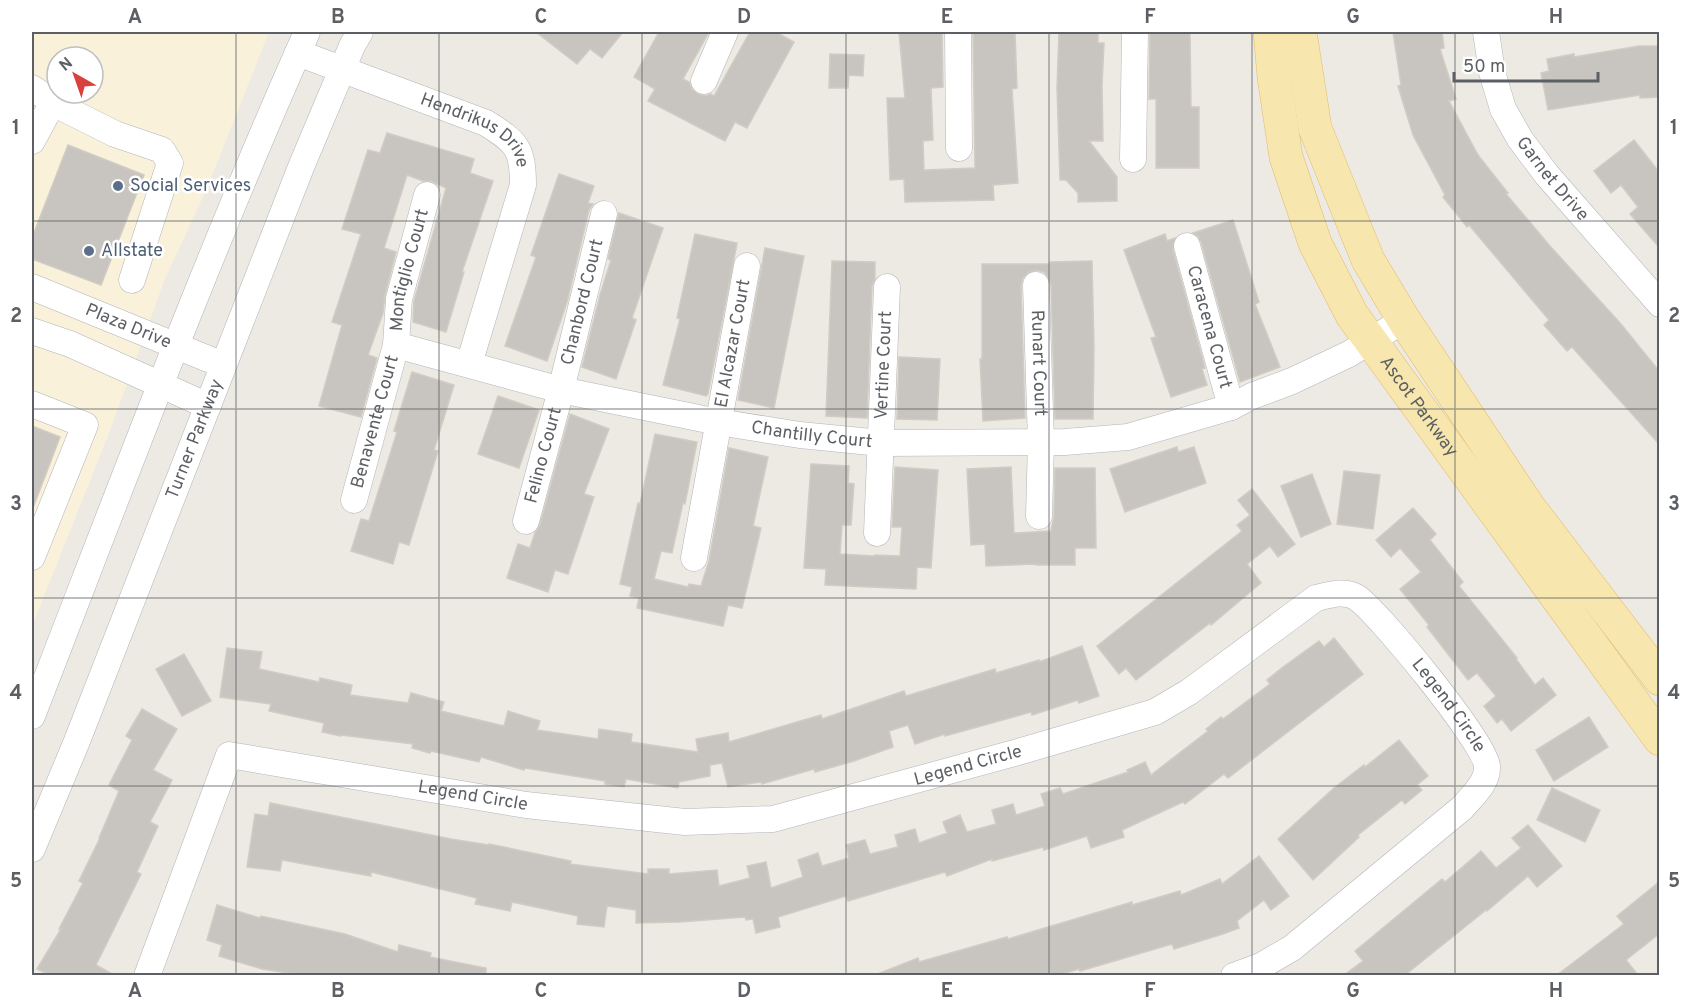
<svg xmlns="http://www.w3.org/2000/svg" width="1691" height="1007" viewBox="0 0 1691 1007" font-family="Overpass,sans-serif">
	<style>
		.commercial { fill: #faf1db; fill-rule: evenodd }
		.building { fill: #c8c5c0; stroke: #d1ccc3; stroke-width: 1.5 }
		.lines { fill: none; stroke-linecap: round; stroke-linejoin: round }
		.minor-casing { stroke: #b1b4b8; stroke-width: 27 }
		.major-casing { stroke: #e4b966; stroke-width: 34 }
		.minor { stroke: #fff; stroke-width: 26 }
		.major { stroke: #f7e7ae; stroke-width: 33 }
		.grid { fill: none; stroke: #5c5f63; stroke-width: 1.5; stroke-opacity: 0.55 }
		.service-dot { fill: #5c6f8a; stroke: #fff; stroke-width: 2 }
		.labels { text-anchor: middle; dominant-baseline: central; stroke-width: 5; stroke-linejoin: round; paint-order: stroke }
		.street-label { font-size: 18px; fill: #5c5f63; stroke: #fff }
		.service-label { font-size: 18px; fill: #4e5e75; stroke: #fff; text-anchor: start }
		.neatline { fill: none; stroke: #5c5f63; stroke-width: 2 }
		.grid-label { font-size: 20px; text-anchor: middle; font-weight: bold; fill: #5c5f63 }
	</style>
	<rect width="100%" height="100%" fill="#edeae4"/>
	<path class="commercial" d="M32,32H269L207,188L165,279L109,433L32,626ZM57,57H93V93H57Z"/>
	<g class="building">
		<path d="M536,32H623L602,58L590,49L577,64Z"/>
		<path d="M659,32H709L683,79L689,82L692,89L698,94L705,96L711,94L714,96L750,32H776L794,42L747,128L735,122L725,141L648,101L655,89L634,77Z"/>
		<path d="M899,32H942L943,87L931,88L933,140L923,141L924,170L975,168L973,32H1015L1017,88L1012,89L1018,183L993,185L994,200L905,202L904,179L890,180L887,98H905Z"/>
		<path d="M1059,32H1098V43H1104L1102,86L1103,141H1089L1117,177V201L1078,202V193L1066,180H1060L1057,88Z"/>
		<path d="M1150,32H1190L1191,107H1199V168H1156V99H1149Z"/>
		<path d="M1393,32H1442L1444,48L1440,49L1456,99L1449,101L1478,155L1508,193L1506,194L1550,246L1621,324L1659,371V444L1572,347L1567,351L1544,325L1549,320L1469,225L1467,227L1443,197L1445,195L1413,135L1398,86L1401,85Z"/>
		<path d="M1639,46H1659V97L1640,98V95L1548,110L1541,73L1549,71L1547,59L1574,54V57Z"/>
		<path d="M830,54L864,55L863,76L849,75L848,88H829Z"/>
		<path d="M387,133L474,159L470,173L493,181L462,272H464L446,332L413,322L414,301L446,188L431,181H423L407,175L384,248L396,252L385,295L383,313L368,355L377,358L361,417L319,406L342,325L332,322L361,234L342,229L368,150L380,153Z"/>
		<path d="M1634,140L1659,172V247L1630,214L1638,207L1621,185L1611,193L1594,171Z"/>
		<path d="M68,145L144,175L101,285L32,259V238Z"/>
		<path d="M559,174L594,186L588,203L593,204L589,210L567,302L547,361L505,346L536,257L531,255Z"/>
		<path d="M619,213L663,228L632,318L636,320L616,379L582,367L600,295L611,260L608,259Z"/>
		<path d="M1233,220L1259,302L1255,304L1280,367L1240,382L1201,242L1198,236L1193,233Z"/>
		<path d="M695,234L737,243L708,394L706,396L663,385L680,319L677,318Z"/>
		<path d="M1165,234L1167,241L1175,238L1173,250L1205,368L1202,369L1207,385L1171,397L1151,338L1156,337L1124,250Z"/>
		<path d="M765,248L804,256L774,408L738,400Z"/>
		<path d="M832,261L875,262V279L872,286L867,418L826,416Z"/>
		<path d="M1092,261L1094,347L1093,419H1055L1051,285L1048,277L1044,272L1036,270L1028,273L1023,278L1021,285L1025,418L983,421L980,359H982V264H1050V262Z"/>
		<path d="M899,357L940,359L937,420L897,419Z"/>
		<path d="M412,372L454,385L434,450L438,451L409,545L399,542L393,564L351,551L361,519L369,521L397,432L394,431Z"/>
		<path d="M498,396L539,410L519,468L478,454Z"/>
		<path d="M570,414L609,429L584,494L594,497L568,574L555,570L548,592L507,578L518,544L530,548L535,533L540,525Z"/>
		<path d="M32,426L60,437L33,508L32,507Z"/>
		<path d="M655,434L697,442L685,504L683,503L672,553L661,551L654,579L688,587L689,584L701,586L709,561L729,448L768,457L753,526L761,528L742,608L728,605L723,626L637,608L639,598L630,596L632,587L620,584L638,503L640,504Z"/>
		<path d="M1177,447L1178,452L1194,447L1206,483L1125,512L1110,469Z"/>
		<path d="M811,464L849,466L848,483L854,484L851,525H842L840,554L874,556L875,555L900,556L902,527H892L895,467L938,470L931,568L917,567L916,589L825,585L826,569L804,568Z"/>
		<path d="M1011,467L1014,533L1051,531L1054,516L1055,468H1095L1096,548H1075V565H1036V564L986,566L985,544L971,545L967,469Z"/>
		<path d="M1344,471L1380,475L1373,529L1337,524Z"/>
		<path d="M1312,474L1331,524L1301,537L1281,486Z"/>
		<path d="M1252,489L1295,544L1278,557L1270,546L1247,564L1261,583L1211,625L1210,623L1136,680L1126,668L1119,674L1097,646L1242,531L1237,525L1250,515L1238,500Z"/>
		<path d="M1413,508L1436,534L1430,540L1463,582L1459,586L1517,658L1516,659L1535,685L1543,678L1556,695L1511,731L1502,719L1497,723L1484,706L1496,696L1477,673L1468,680L1427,627L1429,625L1400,589L1421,572L1400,548L1391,557L1376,540Z"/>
		<path d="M1334,638L1363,674L1228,778L1224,774L1185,804L1183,802L1122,830L1124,837L1091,848L1087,836L1044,850L1043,847L992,861V859L947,876L945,872L848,901L846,896L778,917L780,927L756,933L753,919L746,920L745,917L680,922L636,923V910L607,906L604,927L577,924L578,916L512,902L510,911L475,904L477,898L371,872V876L282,860L280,871L247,867L255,814L268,816L270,803L451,839L489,845V844L571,861L570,864L648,874V869H669V874L717,870L719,886L750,878L747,866L766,862L771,888L803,877L798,860L818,853L822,866L849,858L846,845L865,840L870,854L898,847L895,835L915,829L919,843L947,833L943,822L960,815L967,832L996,824L992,810L1013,804L1016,815L1045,806L1041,794L1060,788L1063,794L1128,772L1127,770L1145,762L1151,775L1208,731L1206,729L1221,717L1223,719L1270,684L1267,680L1283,667L1319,641L1324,647Z"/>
		<path d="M1082,646L1099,696L1079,703L1078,700L1032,715L1031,712L945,736V734L915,744L908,725L889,731L893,747L854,761L815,772L814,769L762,784L761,782L728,787L722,763L710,765V776L679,782L678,788L626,779L624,787L605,784V781L525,768L524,770L481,757L479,762L431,751L430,753L412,748L413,744L341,735V736L322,732L324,723L269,711L271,704L220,697L227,648L262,652L259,669L319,682L320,678L352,685L350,695L408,703L411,693L444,702L441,711L504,726L508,711L540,721L537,730L598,739L599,729L632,734L631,742L698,752L696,739L728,733L729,742L821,715L822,719L904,691L906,696L995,669L996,673L1039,660V662Z"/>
		<path d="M184,654L211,701L182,716L156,669Z"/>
		<path d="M142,709L177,729L153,770L172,780L150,822L158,826L137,872L141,874L96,965L114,975H49L37,969L61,929H59L83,883L79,881L100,838H99L119,791L109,785L132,740L126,736Z"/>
		<path d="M1589,717L1608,747L1554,781L1536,750Z"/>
		<path d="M1399,740L1428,776L1417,785L1422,790L1405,804L1402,800L1358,835L1359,837L1313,880L1278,839L1334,788L1364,765L1365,767Z"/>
		<path d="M1552,788L1600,810L1585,842L1537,820Z"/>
		<path d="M1528,825L1562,866L1537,887L1528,876L1487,911L1486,910L1405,975H1344L1363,961L1355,951L1442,879L1445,882L1481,851L1496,868L1521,848L1512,838Z"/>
		<path d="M1259,856L1289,896L1271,910L1264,900L1237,921L1239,928L1223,934L1174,949L1172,944L1080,971L1079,969L1058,975H875L918,958L919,962L1007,937L1008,939L1132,902V905L1180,891L1181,895L1220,879L1222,884Z"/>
		<path d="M1659,882V934L1626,960L1638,975H1557L1624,924L1617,916Z"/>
		<path d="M217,905L260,918L261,916L345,934L398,952L399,945L431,953L430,957L486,968V975H301L262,969L219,956L222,945L207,940Z"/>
	</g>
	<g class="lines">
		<defs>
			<g id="minor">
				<path d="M958,32L959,148"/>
				<path id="s1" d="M1486,32L1492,72L1503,109L1520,139L1547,175L1660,304"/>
				<path id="s2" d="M298,53L486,123C516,142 523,147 523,185L469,364"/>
				<path d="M704,81L725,32"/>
				<path d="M32,88L61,107L115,134L162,150L170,163L132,280"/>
				<path d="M32,141L53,102"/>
				<path d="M1133,159L1135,32"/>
				<path id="s3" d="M1187,246L1231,407"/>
				<path id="s4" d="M1036,285L1041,442L1039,516"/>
				<path id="s5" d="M32,287L223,365"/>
				<path d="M32,331L70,344L208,406"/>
				<path id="s6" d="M396,345L561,390L718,422L800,435L881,443L1065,442L1128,437L1231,407L1252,396L1292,381L1349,354L1404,320"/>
				<path d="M32,404L85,425L32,557"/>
				<path id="s7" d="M354,500L396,345L399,299L427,195"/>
				<path id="s8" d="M526,521L561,390L604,214"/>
				<path id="s9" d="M877,533L887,287"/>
				<path id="s10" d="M694,558L747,266"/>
				<path d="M32,716C121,487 207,256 307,32"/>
				<path id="s11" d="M32,849L77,741L301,167L352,46L360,32"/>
				<path id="s12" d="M147,976L229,755L526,805L685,822L773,819L1018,752L1155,712L1189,692L1316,598C1329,595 1344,590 1356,597C1378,611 1486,744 1487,766C1488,783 1472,796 1462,808L1292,948L1261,966L1234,976"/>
			</g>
			<g id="major">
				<path id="s13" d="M1270,32L1274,77L1286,157L1315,243L1352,315L1660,739"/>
				<path d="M1300,32L1315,128L1368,260L1404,320L1528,506L1660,679"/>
			</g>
		</defs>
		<use href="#minor" class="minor-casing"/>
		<use href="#major" class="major-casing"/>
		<use href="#minor" class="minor"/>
		<use href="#major" class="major"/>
	</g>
	<path class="grid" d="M236,32V976M439,32V976M642,32V976M846,32V976M1049,32V976M1252,32V976M1455,32V976M32,221H1660M32,409H1660M32,598H1660M32,786H1660"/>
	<g class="service-dot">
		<circle cx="118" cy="186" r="6"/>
		<circle cx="89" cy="251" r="6"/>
	</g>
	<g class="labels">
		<g class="street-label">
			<text stroke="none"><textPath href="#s2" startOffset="196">Hendrikus Drive</textPath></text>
			<text stroke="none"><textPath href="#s1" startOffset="165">Garnet Drive</textPath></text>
			<text stroke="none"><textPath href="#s7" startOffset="237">Montiglio Court</textPath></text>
			<text stroke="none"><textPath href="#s8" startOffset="226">Chanbord Court</textPath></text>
			<text stroke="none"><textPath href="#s5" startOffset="104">Plaza Drive</textPath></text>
			<text stroke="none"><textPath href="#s3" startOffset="84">Caracena Court</textPath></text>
			<text stroke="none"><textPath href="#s10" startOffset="218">El Alcazar Court</textPath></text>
			<text stroke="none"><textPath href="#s4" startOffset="78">Runart Court</textPath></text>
			<text stroke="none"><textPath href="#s9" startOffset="168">Vertine Court</textPath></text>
			<text stroke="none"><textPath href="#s13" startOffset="411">Ascot Parkway</textPath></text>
			<text stroke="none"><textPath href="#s7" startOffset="81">Benavente Court</textPath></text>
			<text stroke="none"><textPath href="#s6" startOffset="426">Chantilly Court</textPath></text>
			<text stroke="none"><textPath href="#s11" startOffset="441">Turner Parkway</textPath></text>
			<text stroke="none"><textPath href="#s8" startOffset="68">Felino Court</textPath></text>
			<text stroke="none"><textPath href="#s12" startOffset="1563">Legend Circle</textPath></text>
			<text stroke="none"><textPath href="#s12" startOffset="987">Legend Circle</textPath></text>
			<text stroke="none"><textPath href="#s12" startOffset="483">Legend Circle</textPath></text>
		</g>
		<g class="service-label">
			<text x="130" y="186">Social Services</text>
			<text x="101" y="251">Allstate</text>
		</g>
	</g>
	<rect width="1691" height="1007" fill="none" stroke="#ffffff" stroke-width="66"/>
	<g transform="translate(75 75) rotate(320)"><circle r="28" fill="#ffffff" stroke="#bebfc1" stroke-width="1.5"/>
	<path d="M0-4.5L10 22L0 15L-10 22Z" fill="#d9413e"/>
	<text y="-9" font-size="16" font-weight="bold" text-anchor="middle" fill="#5c5f63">N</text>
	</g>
	<path d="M1454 72v9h144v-9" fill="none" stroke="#5c5f63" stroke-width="3"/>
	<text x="1463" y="72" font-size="18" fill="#5c5f63" stroke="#ffffff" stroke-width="4.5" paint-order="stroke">50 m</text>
	<rect x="33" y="33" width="1625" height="941" class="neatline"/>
	<g class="grid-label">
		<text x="135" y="23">A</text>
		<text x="338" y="23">B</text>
		<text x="541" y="23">C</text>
		<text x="744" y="23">D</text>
		<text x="947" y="23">E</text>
		<text x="1150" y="23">F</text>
		<text x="1353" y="23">G</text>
		<text x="1556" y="23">H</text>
		<text x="16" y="134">1</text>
		<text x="1674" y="134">1</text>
		<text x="16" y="322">2</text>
		<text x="1674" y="322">2</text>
		<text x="16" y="510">3</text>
		<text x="1674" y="510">3</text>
		<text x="16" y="699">4</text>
		<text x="1674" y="699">4</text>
		<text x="16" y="887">5</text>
		<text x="1674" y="887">5</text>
		<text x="135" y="997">A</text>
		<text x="338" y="997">B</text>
		<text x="541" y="997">C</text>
		<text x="744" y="997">D</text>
		<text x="947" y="997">E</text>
		<text x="1150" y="997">F</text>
		<text x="1353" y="997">G</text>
		<text x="1556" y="997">H</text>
	</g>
</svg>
